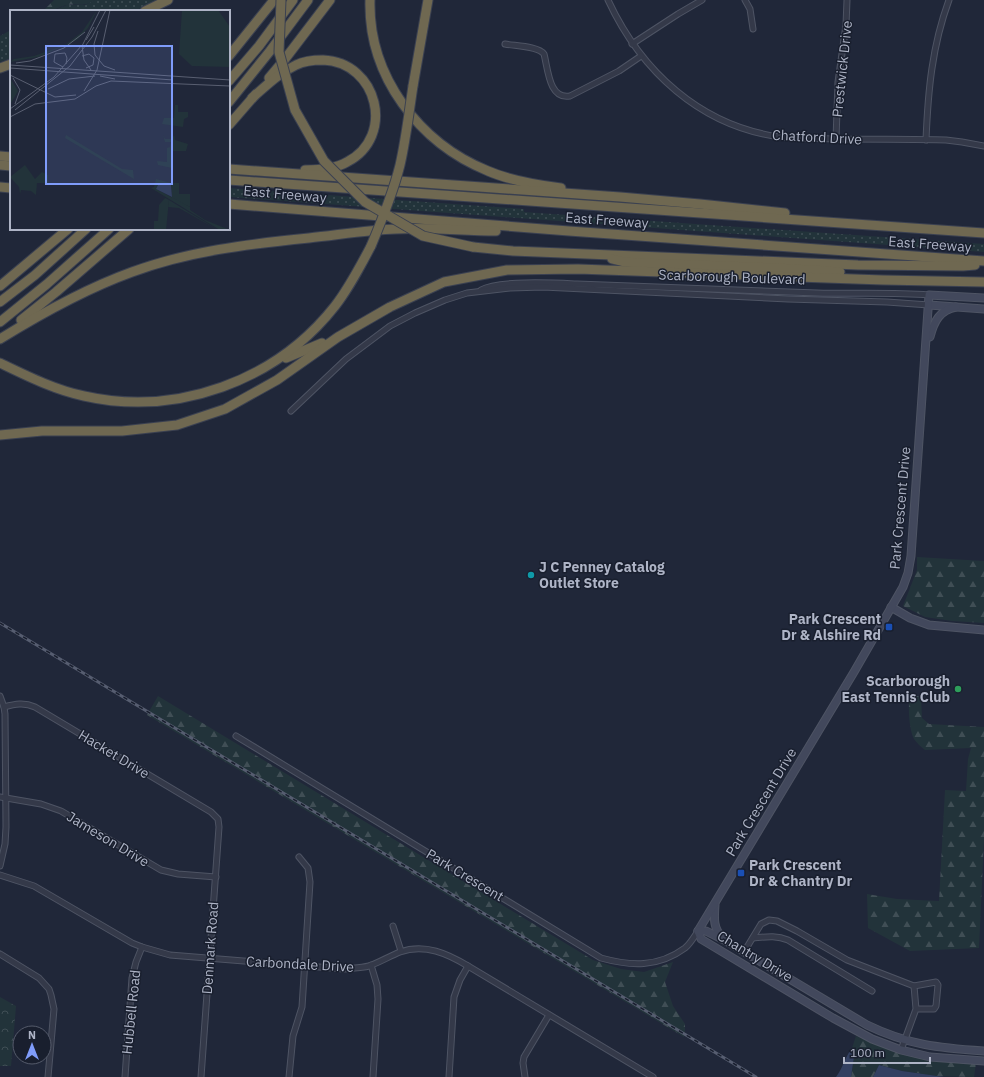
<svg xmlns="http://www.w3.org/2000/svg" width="984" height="1077" viewBox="0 0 984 1077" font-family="'IBM Plex Sans',sans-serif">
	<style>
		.grass { fill: url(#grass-dots) }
		.forest { fill: url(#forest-firs) }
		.park { fill: url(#park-crowns) }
		.water { fill: #334061 }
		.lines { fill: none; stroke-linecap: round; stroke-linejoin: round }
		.street-casing { stroke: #4e5464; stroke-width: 7 }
		.secondary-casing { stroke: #4e5464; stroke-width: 9 }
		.highway-casing { stroke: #3b4151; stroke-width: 11 }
		.street { stroke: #343949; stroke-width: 5 }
		.secondary { stroke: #42485c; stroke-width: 7 }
		.highway { stroke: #6f6851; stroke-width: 9 }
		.rail-casing { stroke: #565d70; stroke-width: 3 }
		.rail { stroke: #191f2e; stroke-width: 1.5; stroke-dasharray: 4.5; stroke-linecap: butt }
		.highway-bridge-casing { stroke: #3b4151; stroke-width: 11; stroke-linecap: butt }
		.highway-bridge { stroke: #6f6851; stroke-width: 9 }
		.culture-dot { fill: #0f9aa8; stroke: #191f2e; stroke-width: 1.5 }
		.transit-dot { fill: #1a4fb4; stroke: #191f2e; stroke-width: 1.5 }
		.leisure-dot { fill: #2e9e5b; stroke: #191f2e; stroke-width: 1.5 }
		.labels { text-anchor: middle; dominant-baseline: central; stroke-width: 3; stroke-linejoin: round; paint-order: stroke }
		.street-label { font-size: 14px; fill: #aeb4c6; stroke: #191f2e }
		.poi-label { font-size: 14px; font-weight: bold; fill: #aeb4c6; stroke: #191f2e; text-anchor: start }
		.inset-road { fill: none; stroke: #595f71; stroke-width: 1 }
		.view { fill: #7f9cfa; fill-opacity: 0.15; stroke: #7f9cfa; stroke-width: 2 }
		.inset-edge { fill: none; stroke: #aeb4c6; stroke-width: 2 }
	</style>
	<defs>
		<pattern id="grass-dots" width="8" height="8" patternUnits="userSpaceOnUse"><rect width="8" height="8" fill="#22333a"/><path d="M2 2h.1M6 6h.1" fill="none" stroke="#404e55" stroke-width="1.8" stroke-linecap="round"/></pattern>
		<pattern id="forest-firs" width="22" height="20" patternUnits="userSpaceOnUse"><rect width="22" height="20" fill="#22333a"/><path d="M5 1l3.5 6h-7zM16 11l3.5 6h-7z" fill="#404e55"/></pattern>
		<pattern id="park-crowns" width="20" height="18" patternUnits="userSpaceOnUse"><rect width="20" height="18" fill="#22333a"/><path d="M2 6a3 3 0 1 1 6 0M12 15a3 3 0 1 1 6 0" fill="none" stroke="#404e55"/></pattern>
	</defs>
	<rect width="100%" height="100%" fill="#202739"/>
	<g class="grass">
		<path d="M95,0H161L134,11H52L67,5H85Z"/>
		<path d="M11,30V58L0,62V36Z"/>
		<path d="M229,188L524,209V212L984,244V252L229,197Z"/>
	</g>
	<g class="forest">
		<path d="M54,0H95C81,8 81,3 67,5C58,7 55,11 43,11Z"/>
		<path d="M917,557L984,561V623L952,621L925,617L903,606L917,570Z"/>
		<path d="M911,692L921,698L922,718L929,724L984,727V839L979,948L910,951L868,928L867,894L897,899L939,901L945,790L966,791L968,759L971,748L925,750C921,747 917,743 914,739C909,730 907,702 911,692Z"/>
		<path d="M158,696L593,960L621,969L644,972L673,962L665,982L673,1006L685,1024V1031L684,1037L147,715Z"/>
		<path d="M856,1036L898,1053L928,1060L976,1063L974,1077L936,1076L902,1071L879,1065L873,1077H851L855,1050L852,1048Z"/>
	</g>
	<path class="park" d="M0,997L16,1006L11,1066H0Z"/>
	<g class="water">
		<path d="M852,1048L855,1050L851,1077H836C843,1068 845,1057 852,1048Z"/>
		<path d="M879,1065L902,1071L944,1077H873Z"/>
	</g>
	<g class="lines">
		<defs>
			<g id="street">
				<path d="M608,0C641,71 700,126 780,137C799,139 818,138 837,139C874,139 910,139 946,140L962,142L984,146"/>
				<path d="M745,0L750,9L753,29"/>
				<path d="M505,44C515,46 538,46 544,54C548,69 549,100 570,96L619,71L641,56"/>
				<path d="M632,44L678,14L702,0"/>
				<path d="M836,139L838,82L846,25L847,0"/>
				<path d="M926,140C928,91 932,46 949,0"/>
				<path d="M481,290C499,280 555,283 577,284C657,287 737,290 817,293C854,294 892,292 929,295"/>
				<path d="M291,411L346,359L390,326L415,313L445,300L467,293L510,288L543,287L788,299L887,302L929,305"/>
				<path d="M0,696L4,707L5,714L6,827L5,844L0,866"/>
				<path d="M4,707C15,704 24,702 35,707L211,812L218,819L219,827L201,1077"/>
				<path d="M236,736L601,958C630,966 658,968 685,948C690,944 694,937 698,931"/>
				<path d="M0,797L41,804L61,811L161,870L178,874L216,877"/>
				<path d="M0,875L34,886L132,943L142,947L170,955L344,969C353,968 361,968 369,966C380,962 390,956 400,952C425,943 448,954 468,966L653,1077"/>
				<path d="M393,926L401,951"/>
				<path d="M753,938C765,937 776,935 788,940L872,991"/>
				<path d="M744,952L761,924L769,920L777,921L797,931L847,960L914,986"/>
				<path d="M0,954L39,978L49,989L51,995L54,1009L48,1077"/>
				<path d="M371,965L377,985L378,999L373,1077"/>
				<path d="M901,1050L916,1009L914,986L936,982L938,985L936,1006L934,1009H916"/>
				<path d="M125,1077L132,978L136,962L142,947"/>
				<path d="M289,1077L293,1036L302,1007L310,882L308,868L299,857"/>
				<path d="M449,1077L454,997L460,980L468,966"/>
				<path d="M525,1077L523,1063L524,1057L549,1015"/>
			</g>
			<g id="secondary">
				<path d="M929,305L984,309"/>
				<path d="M930,337C934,321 940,310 956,307"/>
				<path d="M891,607L910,618L929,625L984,630"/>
				<path d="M715,905C714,918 713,929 723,938"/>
				<path d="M698,931L854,672L903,587L908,573L911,556L929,295L984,298"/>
				<path d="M698,931L701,939L833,1018L872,1039L901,1050L930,1057L984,1061"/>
				<path d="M698,931H706L726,941L867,1025C908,1045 939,1048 984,1051"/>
			</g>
			<g id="highway">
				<path d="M370,0C368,76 419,143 488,171C511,181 537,185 561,188"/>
				<path d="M145,11L168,0"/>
				<path d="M229,56L274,0"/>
				<path d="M0,68L11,64"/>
				<path d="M269,78L285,59L330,0"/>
				<path d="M229,81L259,46L293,0"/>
				<path d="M413,86L428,0"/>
				<path d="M252,98C266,86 279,73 296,65C304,61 314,60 323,60C378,62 396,137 347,162C335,169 318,170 305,170"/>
				<path d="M229,102L270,51L308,0"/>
				<path d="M229,125L256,94"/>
				<path d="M0,156L11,157"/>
				<path d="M0,165L11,166"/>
				<path d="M229,169L620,197L700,204L785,213"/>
				<path d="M229,180L984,233"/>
				<path d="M0,187L11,188"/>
				<path d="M229,204L569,231L984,261"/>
				<path d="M473,247L513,251L858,265L963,266L975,265"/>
				<path d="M612,259L624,262C696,266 768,266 840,272"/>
				<path d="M0,286L68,229"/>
				<path d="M0,302L35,275L86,229"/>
				<path d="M21,320L56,292L129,229"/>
				<path d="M0,322L47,284L109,229"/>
				<path d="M0,339C42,313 85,289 132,272C189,251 249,244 309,238C338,235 367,230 396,229C429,227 463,231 496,231"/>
				<path d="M286,358L322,343"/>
				<path d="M0,363C27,376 55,390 84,396C177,417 276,381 335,306C349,288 360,267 371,246"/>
				<path d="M0,435L42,431H122L177,425L225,409L277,380L338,337L390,307L444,282L507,270L578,269L883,280L984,282"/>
			</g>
		</defs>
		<use href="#street" class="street-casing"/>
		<use href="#secondary" class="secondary-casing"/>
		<use href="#highway" class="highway-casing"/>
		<use href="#street" class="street"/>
		<use href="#secondary" class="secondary"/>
		<use href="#highway" class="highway"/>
		<defs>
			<path id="rail" d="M0,623L756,1077"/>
		</defs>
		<use href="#rail" class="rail-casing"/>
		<use href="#rail" class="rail"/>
		<defs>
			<g id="highway-bridge">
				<path d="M281,0L279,52L295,110L324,161L365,202L423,236L473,247"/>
				<path d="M371,246C382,220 393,193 400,165C406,139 409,112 413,86"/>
			</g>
		</defs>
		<use href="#highway-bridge" class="highway-bridge-casing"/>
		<use href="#highway-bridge" class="highway-bridge"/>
	</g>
	<circle class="culture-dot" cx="531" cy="575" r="4"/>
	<g class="transit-dot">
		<rect x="885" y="623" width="8" height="8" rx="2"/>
		<rect x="737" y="869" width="8" height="8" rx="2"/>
	</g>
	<circle class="leisure-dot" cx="958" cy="689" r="4"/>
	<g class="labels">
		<g class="street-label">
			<text transform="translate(842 69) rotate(-84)">Prestwick Drive</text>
			<text transform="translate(817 137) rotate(3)">Chatford Drive</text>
			<text transform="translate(285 194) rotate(5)">East Freeway</text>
			<text transform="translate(607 220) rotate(4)">East Freeway</text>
			<text transform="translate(930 244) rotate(4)">East Freeway</text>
			<text transform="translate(732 277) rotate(2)">Scarborough Boulevard</text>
			<text transform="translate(900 508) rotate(-85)">Park Crescent Drive</text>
			<text transform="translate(114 754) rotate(31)">Hacket Drive</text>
			<text transform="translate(761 802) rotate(-59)">Park Crescent Drive</text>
			<text transform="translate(108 839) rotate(31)">Jameson Drive</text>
			<text transform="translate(465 875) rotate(31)">Park Crescent</text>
			<text transform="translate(210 948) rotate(-86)">Denmark Road</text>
			<text transform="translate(755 956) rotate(31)">Chantry Drive</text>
			<text transform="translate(300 964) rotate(3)">Carbondale Drive</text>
			<text transform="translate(131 1012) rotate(-84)">Hubbell Road</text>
		</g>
		<g class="poi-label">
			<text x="539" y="567">J C Penney Catalog<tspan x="539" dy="16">Outlet Store</tspan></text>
			<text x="881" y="619" text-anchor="end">Park Crescent<tspan x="881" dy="16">Dr &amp; Alshire Rd</tspan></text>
			<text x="950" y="681" text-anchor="end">Scarborough<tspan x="950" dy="16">East Tennis Club</tspan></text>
			<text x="749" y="865">Park Crescent<tspan x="749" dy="16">Dr &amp; Chantry Dr</tspan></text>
		</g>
	</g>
	<g transform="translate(10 10)">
		<rect width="220" height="220" fill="#202739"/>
		<path d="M87,0L78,18L67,30L28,47L0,52L4,49L24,46L55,35L72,22ZM161,173H169V184H180V197L162,189Z" fill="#22333a"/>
		<path d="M0,68L8,81L1,93H0ZM165,95H168V102H178V107L174,109L173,117L152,114L154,108H164ZM56,125L112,159L123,160L124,169L55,128ZM153,125L155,129H162L164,125L165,130L178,134L176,141H163L162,158L148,155L147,151L157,152V138L160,137L161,132H155ZM146,169L161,173V175L149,173L146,179L180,197V200L195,210L220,220H210L141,178L144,177ZM159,190L208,220L169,198L158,197Z" fill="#22333a"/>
		<path d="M172,0H208L220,17V57L182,56L169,44ZM15,155L25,169L32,162L38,165V173H27L26,185L21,181L11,180L10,184L9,177L0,167ZM155,188L159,190L156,220L144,219V211H148L149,195Z" fill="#22333a"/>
		<path d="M149,173L161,175L162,187L146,179Z" fill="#334061"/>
		<path class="inset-road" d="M88,21L84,34L85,45L94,56L105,60M76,30L84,17M72,46L79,44L84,48L83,55L76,58M6,53L20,51L54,38L75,22M0,55L220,70M53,57L44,52L45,44L55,43L57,48L56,54M0,58L163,70M81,60L74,50L72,36L90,0M0,65L45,87L66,85M90,66L105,69M3,68L10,80L5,94M38,79L59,69L85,66M74,81L87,60L100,0M0,99L44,67L72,35M5,100L60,56L82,27L96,0M0,107L25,94L65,89L86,76L101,71L220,76"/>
		<path class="view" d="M36,36H162V174H36Z"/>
		<rect width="220" height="220" class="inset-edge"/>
	</g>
	<g transform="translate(32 1045)"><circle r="19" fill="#191f2e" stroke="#555b6b"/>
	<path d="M0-3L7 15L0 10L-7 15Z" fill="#7f9cfa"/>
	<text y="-6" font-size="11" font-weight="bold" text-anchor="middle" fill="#aeb4c6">N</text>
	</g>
	<path d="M844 1057v6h86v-6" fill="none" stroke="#aeb4c6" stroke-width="2"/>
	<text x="850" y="1057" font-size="12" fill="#aeb4c6" stroke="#191f2e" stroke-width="3" paint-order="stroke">100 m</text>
</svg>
